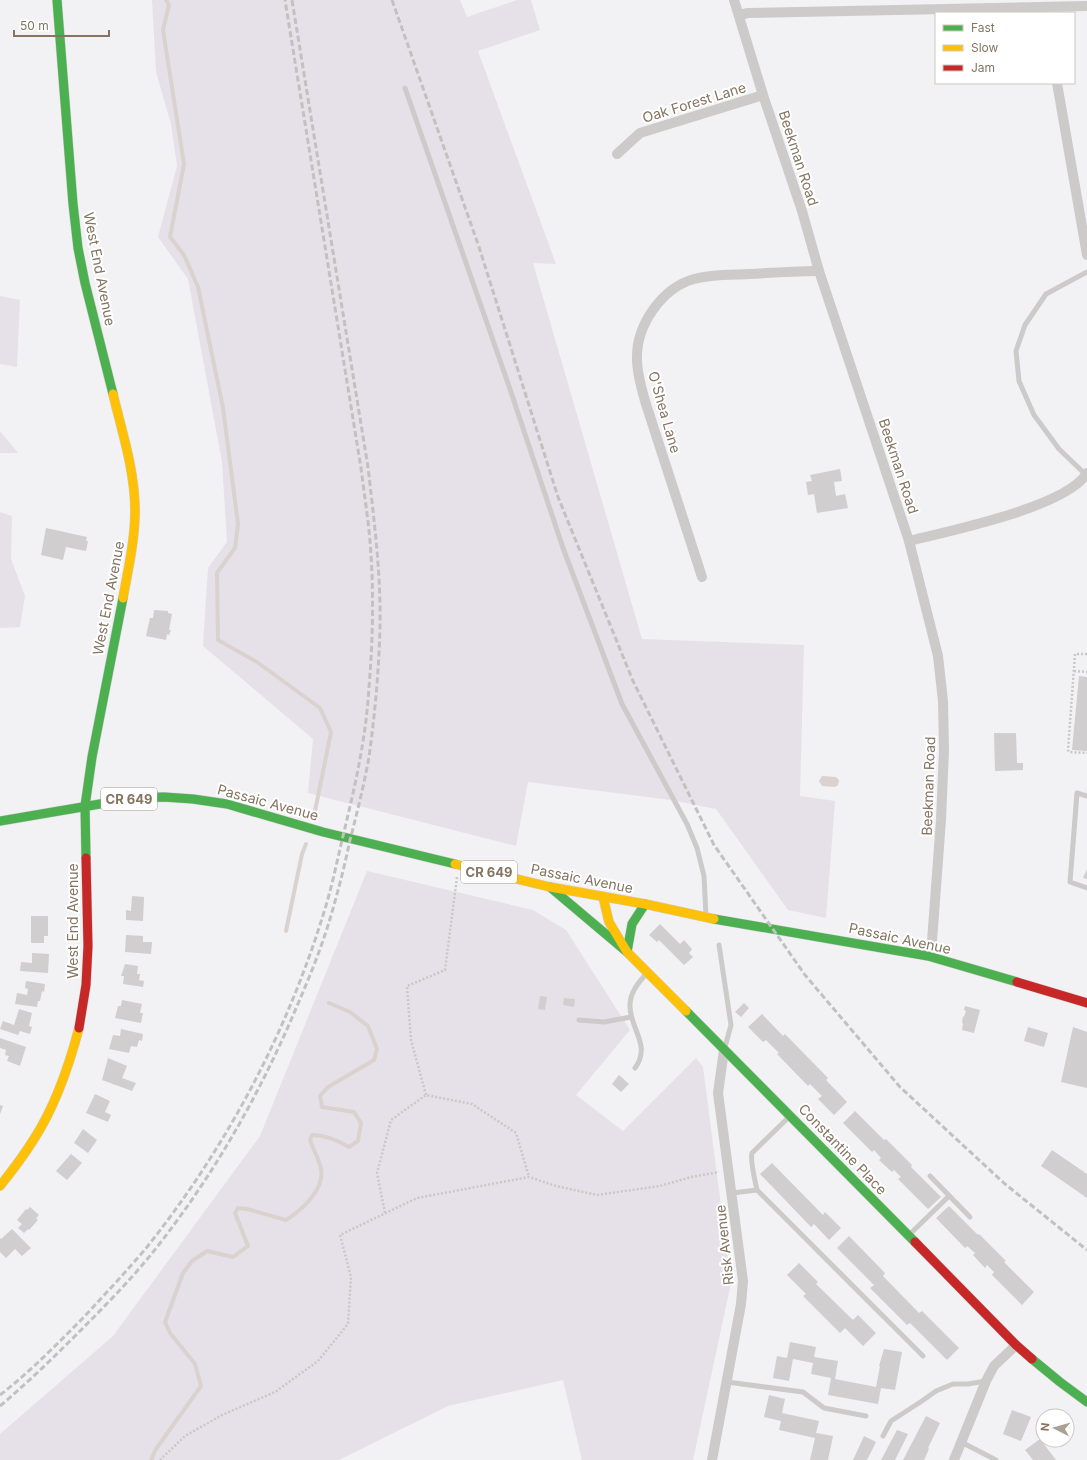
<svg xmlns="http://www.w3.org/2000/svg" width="1087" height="1460" viewBox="0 0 1087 1460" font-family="Inter,sans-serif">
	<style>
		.green { fill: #e6e1e8 }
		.water { fill: #dad2ce }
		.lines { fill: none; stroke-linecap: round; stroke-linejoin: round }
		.stream { stroke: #dad2ce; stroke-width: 4 }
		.building { fill: #d0cece }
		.fast-casing { stroke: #d0cfcf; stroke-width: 10 }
		.slow-casing { stroke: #d0cfcf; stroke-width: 10 }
		.jam-casing { stroke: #d0cfcf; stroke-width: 10 }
		.path { stroke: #c9c8c7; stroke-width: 2.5; stroke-dasharray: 2 2; stroke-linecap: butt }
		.lane { stroke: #cccbca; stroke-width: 5 }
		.street { stroke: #cccbca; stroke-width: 10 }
		.fast { stroke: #4caf50; stroke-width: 9 }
		.slow { stroke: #ffc107; stroke-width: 9 }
		.jam { stroke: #c62828; stroke-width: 9 }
		.rail { stroke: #c2c1bf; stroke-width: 3; stroke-dasharray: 6 3; stroke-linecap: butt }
		.labels { text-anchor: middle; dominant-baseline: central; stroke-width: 4; stroke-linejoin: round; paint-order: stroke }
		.shield { fill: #fff; stroke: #a99e90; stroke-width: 1 }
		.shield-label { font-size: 13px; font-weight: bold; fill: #847461 }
		.street-label { font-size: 14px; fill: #847461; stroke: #fff }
	</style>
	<rect width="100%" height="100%" fill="#f2f1f4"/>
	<g class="green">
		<path d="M152,0H460L467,17L517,0H531L540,30L478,51L556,264L533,263L642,639L804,645L800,796L835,801L826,918L788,910L716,809L671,800L528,782L516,846L308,793L313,739L203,646L208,568L227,542L222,462L188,279L158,237L177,166L171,124L156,72Z"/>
		<path d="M0,296L20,300L17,367L0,364Z"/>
		<path d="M0,431L18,453H0Z"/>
		<path d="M0,512L12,516L11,559L25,596L20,627L0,628Z"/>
		<path d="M367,871L533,910L566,930L630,1030L576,1095L623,1131L696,1058L703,1067L731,1283L693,1460H582L563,1380L448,1406L339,1460H0V1434L113,1336L260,1136Z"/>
	</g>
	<path class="water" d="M822,776L836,777L839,780L838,785L835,787L822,786L819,781Z"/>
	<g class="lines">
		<g class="stream">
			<path d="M166,0L169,5L163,30L184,164L170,237L184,255L198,287L223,408L238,524L235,548L217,573L218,640L257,662L320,708L331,732L315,811"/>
			<path d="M286,931L302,854L306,844"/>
			<path d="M151,1460L156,1449L201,1386L195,1364L170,1333L165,1322L183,1273L192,1261L207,1251L233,1257L248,1246L235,1213L238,1208L247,1209L286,1220C302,1210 325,1189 321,1169C319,1159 313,1149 310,1140L312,1135C326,1135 337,1140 349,1147L358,1141L361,1123L354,1112L322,1107L320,1096L328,1087L374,1060L377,1049L368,1026L350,1012L329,1003"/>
		</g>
	</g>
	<g class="building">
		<path d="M840,469L842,481L834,482L836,496L845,494L848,508L817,513L814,494L808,495L806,482L812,481L810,475Z"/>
		<path d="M46,528L87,537L86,541H88L86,551L66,547L63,560L41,555Z"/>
		<path d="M154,610L168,611V613L172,614L169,630H171L169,635L167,634L166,640L146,636L150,618H153Z"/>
		<path d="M1079,676L1087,677V751L1072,750Z"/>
		<path d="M994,733H1016L1017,763H1023V770L995,771Z"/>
		<path d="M1087,869V879L1083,878Z"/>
		<path d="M132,896L144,897L143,921L126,920V910L131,911Z"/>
		<path d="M31,916H48V936H44V943H31Z"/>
		<path d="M660,924L680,944L684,940L692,949L689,953L693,957L684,965L659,940L657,942L649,935Z"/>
		<path d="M126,935L143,936V942H152L151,954L125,952Z"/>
		<path d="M32,953L49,954L48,973L20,971L21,962L32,963Z"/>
		<path d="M125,964L138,966L137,974H140L139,980L144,981L143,987L123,984L124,976H121Z"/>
		<path d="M26,981L45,984L44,992L42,991L40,1001H38L37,1007L15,1004L17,993L27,995L28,989L25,988Z"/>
		<path d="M540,996L547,997L545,1010L538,1009Z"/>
		<path d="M564,998L575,999L574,1007L563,1005Z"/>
		<path d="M122,1000L142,1004L140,1013H143L141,1023L115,1018L118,1006H121Z"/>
		<path d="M744,1003L749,1008L741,1017L735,1012Z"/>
		<path d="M965,1006L980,1010L974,1033L962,1030L963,1023H962L963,1016L964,1017L966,1011L964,1010Z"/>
		<path d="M19,1009L32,1013L29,1026L32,1027L30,1034L20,1031L18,1035L0,1029L3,1021L14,1025Z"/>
		<path d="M762,1014L783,1036L785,1034L828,1078L826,1080L847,1102L834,1115L818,1099L822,1096L810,1084L808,1086L777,1054L779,1053L766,1040L763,1042L748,1027Z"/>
		<path d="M1028,1027L1048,1033L1044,1047L1024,1041Z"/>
		<path d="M1073,1027L1087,1032V1088L1061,1082Z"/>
		<path d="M121,1029L143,1034L142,1041L139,1040L137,1047L131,1046L129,1053L109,1049L113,1035L120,1036Z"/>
		<path d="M0,1038L26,1047L20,1066L7,1061L9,1056L5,1055L6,1050L0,1048Z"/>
		<path d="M108,1058L127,1066L122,1078L136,1083L132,1091L102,1080Z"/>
		<path d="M619,1075L629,1084L621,1092L612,1084Z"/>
		<path d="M95,1094L110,1101L105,1112L111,1115L108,1122L86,1113Z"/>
		<path d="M0,1105L3,1106L0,1114Z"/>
		<path d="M855,1111L884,1140L886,1139L912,1165L911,1167L941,1197L928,1209L898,1179L901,1177L894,1170L892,1172L879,1160L881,1158L874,1150L872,1152L843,1123Z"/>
		<path d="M83,1129L97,1140L88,1153L74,1143Z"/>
		<path d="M1052,1150L1087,1174V1198L1041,1166Z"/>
		<path d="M71,1154L82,1163L67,1180L56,1171Z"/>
		<path d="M772,1163L823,1215L825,1212L841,1228L829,1240L814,1224L811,1227L760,1174Z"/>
		<path d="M949,1206L978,1235L979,1234L1006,1261L1004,1262L1034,1292L1022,1305L992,1275L994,1272L987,1265L985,1268L973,1255L975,1253L967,1246L965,1248L936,1218Z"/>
		<path d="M30,1207L39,1215L36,1218L38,1220L29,1230L28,1229L24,1233L18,1228L22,1224L17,1220L26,1209L27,1210Z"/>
		<path d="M12,1229L31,1248L22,1256L15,1249L6,1258L0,1252V1238L1,1239Z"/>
		<path d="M849,1236L885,1273L883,1276L919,1313L922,1311L959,1348L947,1360L910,1323L907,1325L870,1288L874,1285L837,1248Z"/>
		<path d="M799,1263L818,1282L816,1284L853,1320L858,1315L876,1333L863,1346L845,1328L840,1333L803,1296L806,1294L787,1275Z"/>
		<path d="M790,1342L816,1347L814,1357L838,1361L835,1379L876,1387L880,1366H879L884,1349L902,1352L895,1390L881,1388L878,1404L828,1395L831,1378L811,1374L813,1363L793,1359L789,1381L773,1378L777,1356L787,1358Z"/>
		<path d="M769,1395L785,1399L782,1413L819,1421L816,1433L833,1436L828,1460H810L815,1438L779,1430L781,1421L764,1417Z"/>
		<path d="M1012,1410L1031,1417L1021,1441L1003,1434Z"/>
		<path d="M926,1416L940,1423L928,1448L929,1449L924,1460H903Z"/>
		<path d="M897,1430L908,1434L895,1460H881Z"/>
		<path d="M864,1436L876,1442L867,1460H853Z"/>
		<path d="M1040,1439L1056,1460H1033L1025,1450Z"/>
	</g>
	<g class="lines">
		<defs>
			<g id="fast">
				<path d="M57,0L73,204L78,248L85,283L113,394"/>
				<path d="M0,821L135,798L164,797L193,799L227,804L323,832L455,864"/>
				<path d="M86,858L85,806L92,757L123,598"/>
				<path d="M550,887L627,952"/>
				<path d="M714,919L928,956L1017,982"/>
				<path d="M627,952L632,924L645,904"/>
				<path d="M686,1011L915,1242"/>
				<path d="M1032,1359L1060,1382L1087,1402"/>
			</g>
			<g id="slow">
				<path d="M113,394C122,432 135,471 135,511C135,540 128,570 123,598"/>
				<path d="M455,864L550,887L645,904L714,919"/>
				<path d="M603,897L609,922L627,952L686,1011"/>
				<path d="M0,1186C12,1171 24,1155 34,1139C56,1105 69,1066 79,1028"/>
			</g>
			<g id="jam">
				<path d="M1017,982L1087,1003"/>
				<path d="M79,1028L86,985L88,946L86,858"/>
				<path d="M915,1242L1016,1345L1032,1359"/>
			</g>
		</defs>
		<use href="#fast" class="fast-casing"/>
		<use href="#slow" class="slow-casing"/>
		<use href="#jam" class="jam-casing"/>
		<g class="path">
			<path d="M1087,654H1075L1068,750L1069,752L1087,753"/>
			<path d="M1074,671L1087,672"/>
			<path d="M426,1095L411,1040L407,986L445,970L457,877"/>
			<path d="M385,1213L377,1173L391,1120L426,1095L472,1104L516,1133L529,1177"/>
			<path d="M160,1460L185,1436L222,1415L275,1392L318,1361L348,1324L351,1277L340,1235L417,1198L529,1177L556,1186L597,1195L660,1186L691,1177L719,1172"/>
		</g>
		<g class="lane">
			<path d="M405,88L510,389L563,548L622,704L687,824L697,848L704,876L706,916"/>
			<path d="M1086,475L1059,449L1034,415L1019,381L1016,351L1025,325L1046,294L1087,272"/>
			<path d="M1087,796L1077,793L1070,882L1087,888"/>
			<path d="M719,945L731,1025L725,1047"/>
			<path d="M579,1020L604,1022L631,1017"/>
			<path d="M635,1068C652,1045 629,1028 630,1005C630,992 639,982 647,973"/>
			<path d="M930,1176L970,1217"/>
			<path d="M757,1190C755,1181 750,1160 752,1153L790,1116"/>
			<path d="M732,1193L757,1190L923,1356"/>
			<path d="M909,1235L949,1196"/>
			<path d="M727,1382L803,1392L824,1408L866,1416"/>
			<path d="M883,1436L891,1421L922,1401L936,1391L953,1384H968L986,1381"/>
			<path d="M961,1442L996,1460"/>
		</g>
		<g class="street">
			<path d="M734,0L763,95L802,211L819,271L909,541L938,656L943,701L944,750L941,820L932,941L928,956"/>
			<path d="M739,15L748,13L1087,6"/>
			<path d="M1057,83L1087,255"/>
			<path d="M617,154L640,133L763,95"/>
			<path d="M909,541C949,531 1067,507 1087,473"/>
			<path d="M702,577L645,401C641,387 637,373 637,359C636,325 662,288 694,279C712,274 730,275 749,274C772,273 796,271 819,271"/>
			<path d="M712,1460L741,1304L743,1281L718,1093L724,1050"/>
			<path d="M954,1460L986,1381L994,1366L1016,1345"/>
		</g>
		<use href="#fast" class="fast"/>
		<use href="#slow" class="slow"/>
		<use href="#jam" class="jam"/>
		<g class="rail">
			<path d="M392,0L479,247L558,497L633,681L714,845L805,975L900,1087L1005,1184L1087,1250"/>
			<path d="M0,1395C30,1372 57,1344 84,1317C105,1294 127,1271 147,1247C226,1148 287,1033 324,912C332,887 337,861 343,836C355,786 366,739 369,687C373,639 374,589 370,541C368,517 364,493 361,468L285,0"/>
			<path d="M0,1406C26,1384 50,1361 74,1337C101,1310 129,1282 153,1252C213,1177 260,1094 297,1006C310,976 323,944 332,912C339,888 345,864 350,840C357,813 364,785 369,757C375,714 379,669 380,626C381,573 374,520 368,467L292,0"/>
		</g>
	</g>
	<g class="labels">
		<g class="shield">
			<rect x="101" y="788" width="56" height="22" rx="3"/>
			<rect x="461" y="861" width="56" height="22" rx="3"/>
		</g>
		<g class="shield-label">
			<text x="129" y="799">CR 649</text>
			<text x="489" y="872">CR 649</text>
		</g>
		<g class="street-label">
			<text transform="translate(694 102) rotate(-17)">Oak Forest Lane</text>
			<text transform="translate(799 158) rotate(72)">Beekman Road</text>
			<text transform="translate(100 269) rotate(79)">West End Avenue</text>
			<text transform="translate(665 412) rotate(74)">O'Shea Lane</text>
			<text transform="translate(899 466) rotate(72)">Beekman Road</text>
			<text transform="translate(108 598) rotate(-79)">West End Avenue</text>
			<text transform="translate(928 786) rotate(-88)">Beekman Road</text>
			<text transform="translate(268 802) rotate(15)">Passaic Avenue</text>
			<text transform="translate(582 878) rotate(11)">Passaic Avenue</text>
			<text transform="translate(72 921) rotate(-90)">West End Avenue</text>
			<text transform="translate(900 938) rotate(12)">Passaic Avenue</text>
			<text transform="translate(843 1149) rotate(46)">Constantine Place</text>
			<text transform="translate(724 1245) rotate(-96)">Risk Avenue</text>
		</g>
	</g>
	<rect x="935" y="12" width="140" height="72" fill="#ffffff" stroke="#cec7c0"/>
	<rect x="943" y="25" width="20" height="6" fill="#4caf50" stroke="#cec7c0"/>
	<text x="971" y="32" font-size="12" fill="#847461">Fast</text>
	<rect x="943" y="45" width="20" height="6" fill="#ffc107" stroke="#cec7c0"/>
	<text x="971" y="52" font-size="12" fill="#847461">Slow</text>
	<rect x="943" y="65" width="20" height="6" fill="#c62828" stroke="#cec7c0"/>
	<text x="971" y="72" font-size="12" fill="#847461">Jam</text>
	<g transform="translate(1055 1428) rotate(276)"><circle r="19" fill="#ffffff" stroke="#cec7c0"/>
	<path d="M0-3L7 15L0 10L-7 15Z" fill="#aaa094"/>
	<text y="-6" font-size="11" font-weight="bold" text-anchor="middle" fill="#847461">N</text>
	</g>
	<path d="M14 30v6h95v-6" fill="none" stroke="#847461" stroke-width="2"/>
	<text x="20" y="30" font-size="12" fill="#847461" stroke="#ffffff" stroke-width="3" paint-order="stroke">50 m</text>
</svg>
